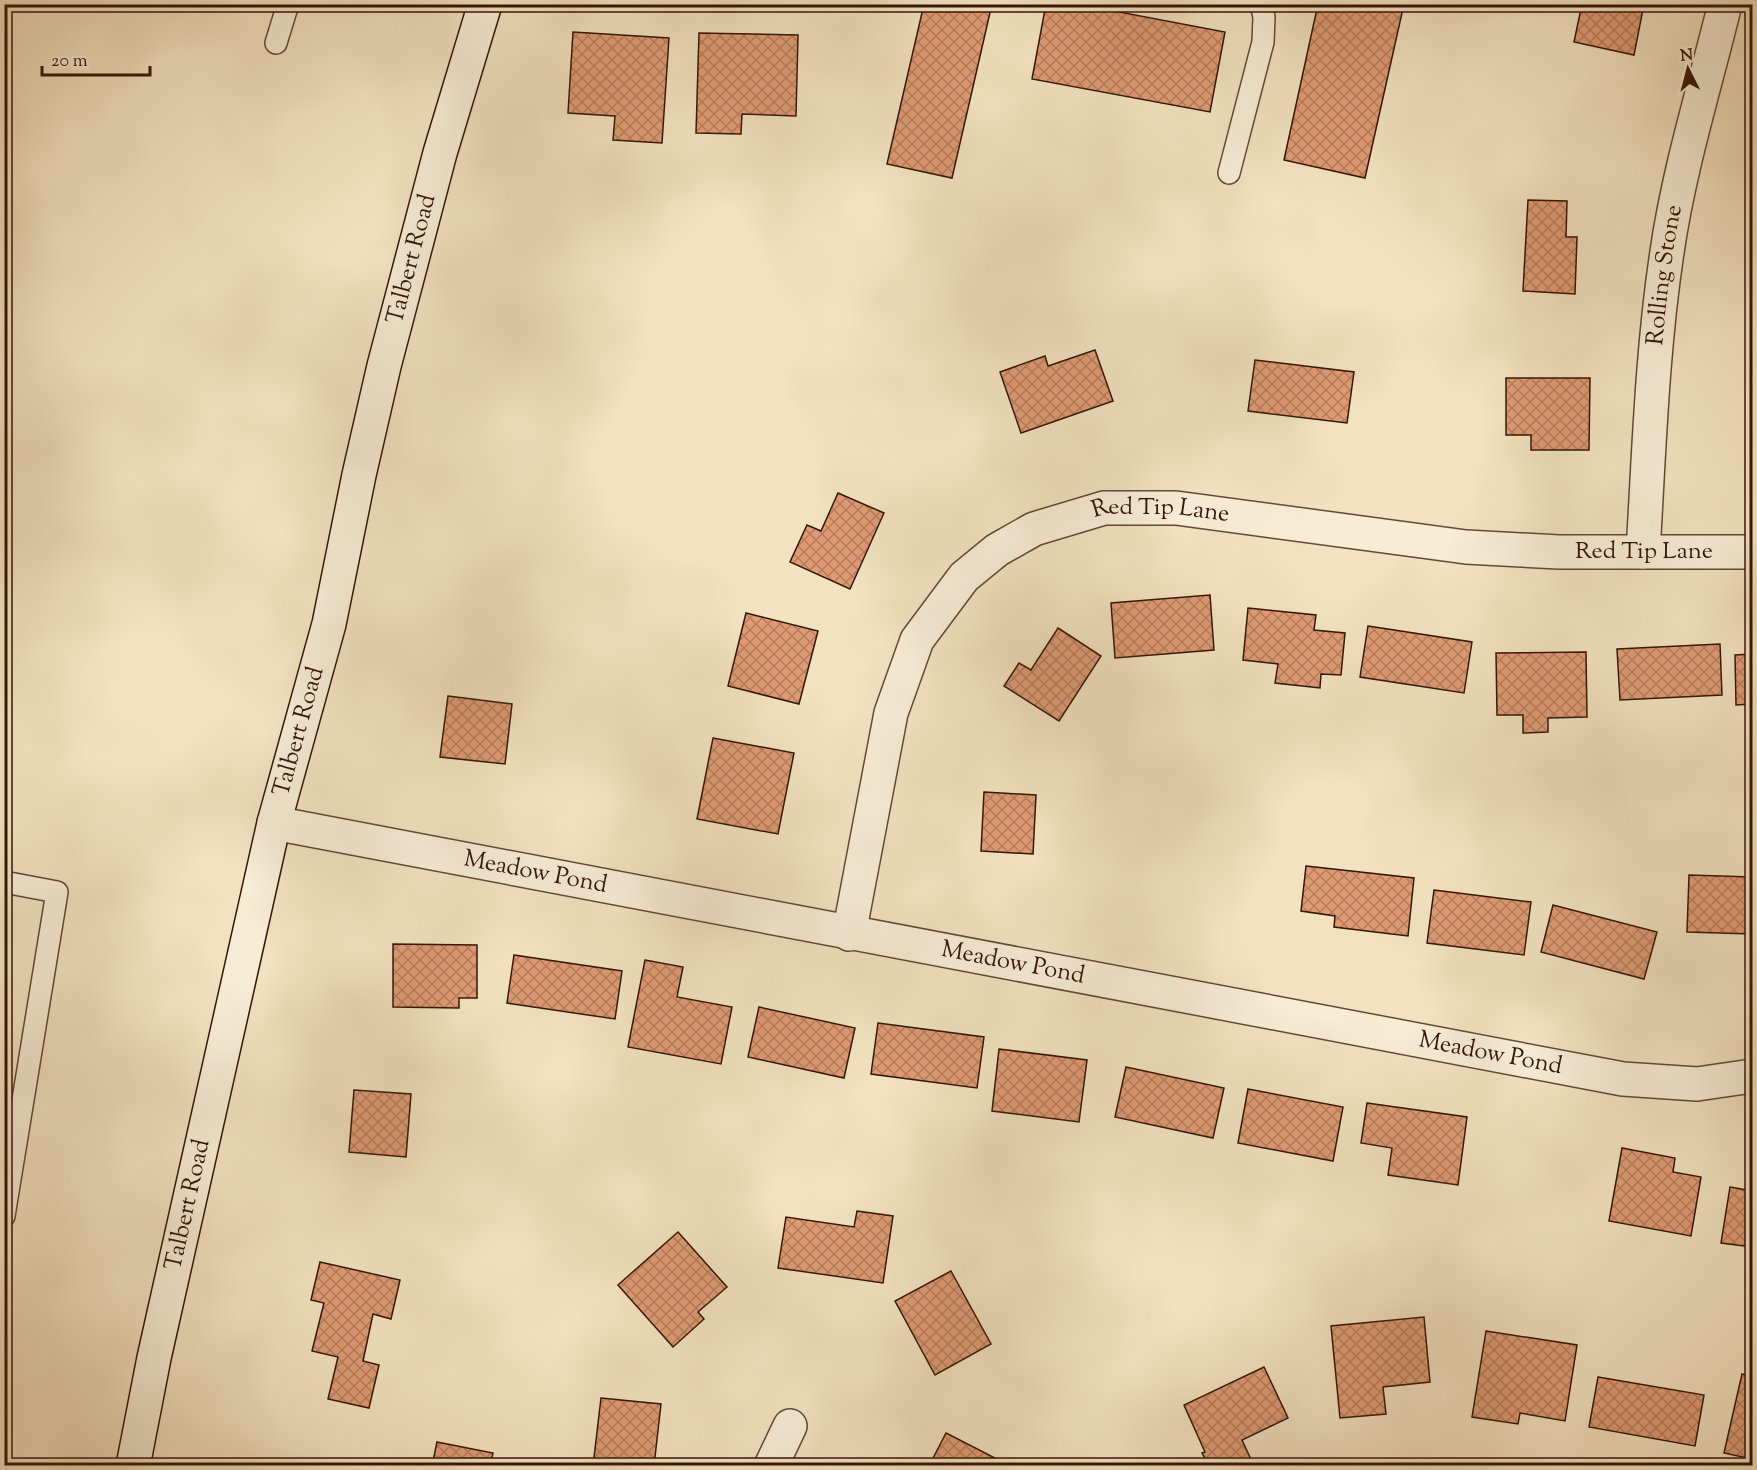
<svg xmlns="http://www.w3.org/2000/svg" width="1757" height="1470" viewBox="0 0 1757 1470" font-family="'Sorts Mill Goudy',serif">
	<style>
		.building { fill: url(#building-cross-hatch); stroke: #341506; stroke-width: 1.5 }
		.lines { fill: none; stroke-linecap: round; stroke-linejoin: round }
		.lane-casing { stroke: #644834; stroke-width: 24 }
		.street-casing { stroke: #644834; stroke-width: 36 }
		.secondary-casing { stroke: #341506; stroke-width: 36 }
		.lane { stroke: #f7ecd6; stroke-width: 21 }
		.street { stroke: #f7ecd6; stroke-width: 33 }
		.secondary { stroke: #f7ecd6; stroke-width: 33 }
		.labels { text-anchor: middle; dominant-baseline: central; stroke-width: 4.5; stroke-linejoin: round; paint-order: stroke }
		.street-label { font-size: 24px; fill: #341506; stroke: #f7ecd6 }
	</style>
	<defs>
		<pattern id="building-cross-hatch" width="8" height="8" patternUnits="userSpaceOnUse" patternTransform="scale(1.5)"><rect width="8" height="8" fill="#df9b74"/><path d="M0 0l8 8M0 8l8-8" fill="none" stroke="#b67d5d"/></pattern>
	</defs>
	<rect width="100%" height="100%" fill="#f2e2c0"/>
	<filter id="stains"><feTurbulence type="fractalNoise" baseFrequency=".00333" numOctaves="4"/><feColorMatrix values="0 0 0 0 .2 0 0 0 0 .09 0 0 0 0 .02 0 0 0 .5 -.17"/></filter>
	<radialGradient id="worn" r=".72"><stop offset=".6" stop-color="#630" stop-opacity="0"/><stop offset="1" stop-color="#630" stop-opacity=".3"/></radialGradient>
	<g class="building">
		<path d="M924,4H992L952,178L887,164Z"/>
		<path d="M1046,4H1077L1225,32L1210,112L1032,79Z"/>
		<path d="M1318,4H1404L1365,178L1284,160Z"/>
		<path d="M1582,4H1644L1634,55L1574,42Z"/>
		<path d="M573,32L669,38L662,143L613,140L615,116L568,113Z"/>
		<path d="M699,33L798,35L796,116L742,114L741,134L696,133Z"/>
		<path d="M1528,200L1567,201L1566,237H1577L1575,294L1523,291Z"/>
		<path d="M1095,350L1113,401L1021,433L1000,372L1045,356L1048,366Z"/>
		<path d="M1255,360L1354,372L1347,423L1248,411Z"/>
		<path d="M1506,378H1590L1589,450H1531V435H1506Z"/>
		<path d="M838,493L884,513L850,589L790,562L807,525L821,531Z"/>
		<path d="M1210,595L1214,650L1115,658L1111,603Z"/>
		<path d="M1248,608L1316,615L1314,630L1345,633L1341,675L1321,674L1320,688L1275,683L1278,664L1243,660Z"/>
		<path d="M746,613L818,631L799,704L728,686Z"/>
		<path d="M1368,626L1472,642L1464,693L1360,677Z"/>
		<path d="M1058,628L1101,656L1059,721L1004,686L1019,663L1031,670Z"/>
		<path d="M1720,644L1722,695L1620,700L1617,649Z"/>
		<path d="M1586,652L1587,717L1548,718V732L1523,733V715H1497L1496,653Z"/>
		<path d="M1752,654V704L1736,705L1735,655Z"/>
		<path d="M448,696L512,704L505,764L440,757Z"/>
		<path d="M713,738L794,753L778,834L697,819Z"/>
		<path d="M984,792L1036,795L1033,854L981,851Z"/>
		<path d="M1306,866L1414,878L1408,936L1334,927L1335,916L1301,911Z"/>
		<path d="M1689,875L1752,877V934L1687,932Z"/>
		<path d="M1434,890L1531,902L1524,955L1427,943Z"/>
		<path d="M1553,905L1657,932L1644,979L1541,952Z"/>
		<path d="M393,944L477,945V998H459V1008L393,1007Z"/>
		<path d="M514,955L622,971L615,1019L507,1003Z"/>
		<path d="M645,960L683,967L677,997L732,1007L721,1064L628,1047Z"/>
		<path d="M759,1007L855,1028L844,1078L748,1057Z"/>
		<path d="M878,1023L984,1037L977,1088L871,1074Z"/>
		<path d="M999,1049L1087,1060L1079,1122L992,1111Z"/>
		<path d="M1126,1067L1224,1088L1213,1138L1115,1117Z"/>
		<path d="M1248,1089L1343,1107L1333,1161L1238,1143Z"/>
		<path d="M354,1090L411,1094L406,1157L349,1152Z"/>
		<path d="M1367,1103L1467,1117L1458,1185L1388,1175L1392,1148L1361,1143Z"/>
		<path d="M1622,1148L1675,1158L1673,1172L1701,1177L1691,1236L1609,1221Z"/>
		<path d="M1730,1187L1752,1191V1247L1721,1243Z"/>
		<path d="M857,1211L893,1216L883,1283L778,1268L786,1217L854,1227Z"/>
		<path d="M678,1232L727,1287L698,1312L704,1319L673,1347L618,1285Z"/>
		<path d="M320,1262L400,1280L391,1319L373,1314L363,1361L379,1365L369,1408L328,1399L338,1357L312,1351L324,1303L311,1300Z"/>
		<path d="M951,1271L991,1344L935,1375L895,1301Z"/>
		<path d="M1424,1317L1430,1382L1383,1387L1386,1414L1340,1418L1331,1326Z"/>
		<path d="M1486,1331L1577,1345L1565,1421L1520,1413L1518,1424L1472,1417Z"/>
		<path d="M1264,1367L1288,1418L1242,1440L1254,1466H1209L1202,1453L1205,1452L1184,1405Z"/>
		<path d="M1742,1374L1752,1377V1459L1724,1453Z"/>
		<path d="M1598,1377L1704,1395L1695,1446L1589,1427Z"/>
		<path d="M601,1398L661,1404L654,1466H593Z"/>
		<path d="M946,1433L999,1460L996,1466H929Z"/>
		<path d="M437,1442L493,1453L490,1466H432Z"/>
	</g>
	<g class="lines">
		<defs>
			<g id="lane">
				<path d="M276,43L288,4"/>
				<path d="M1229,173L1263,42L1264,17L1261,4"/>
				<path d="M4,882L57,892L4,1216"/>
			</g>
			<g id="street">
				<path id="s1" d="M1643,552C1649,452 1652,351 1667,252C1679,169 1705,86 1725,4"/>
				<path id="s2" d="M274,823L1623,1079L1697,1084L1752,1076"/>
				<path id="s3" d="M849,934L891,713L917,640L964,577L997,550L1034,529L1104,508H1176L1466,547L1559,552H1752"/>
				<path d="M771,1466L790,1426"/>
			</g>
			<g id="secondary">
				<path id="s4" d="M133,1466L154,1358L274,823L329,624L359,475L384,366L440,153L485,4"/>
			</g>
		</defs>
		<use href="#lane" class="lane-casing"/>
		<use href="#street" class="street-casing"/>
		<use href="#secondary" class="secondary-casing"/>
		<use href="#lane" class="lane"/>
		<use href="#street" class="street"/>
		<use href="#secondary" class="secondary"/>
	</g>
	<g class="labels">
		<g class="street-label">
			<text stroke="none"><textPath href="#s4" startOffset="1239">Talbert Road</textPath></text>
			<text stroke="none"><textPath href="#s1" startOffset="278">Rolling Stone</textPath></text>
			<text stroke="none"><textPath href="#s3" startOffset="596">Red Tip Lane</textPath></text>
			<text stroke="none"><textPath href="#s3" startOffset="1082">Red Tip Lane</textPath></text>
			<text stroke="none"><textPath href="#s4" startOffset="753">Talbert Road</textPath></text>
			<text stroke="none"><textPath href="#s2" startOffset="266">Meadow Pond</textPath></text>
			<text stroke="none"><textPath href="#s2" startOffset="752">Meadow Pond</textPath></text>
			<text stroke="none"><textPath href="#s2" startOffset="1238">Meadow Pond</textPath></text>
			<text stroke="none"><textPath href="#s4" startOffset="267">Talbert Road</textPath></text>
		</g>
	</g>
	<rect width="1757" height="1470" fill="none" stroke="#f2e2c0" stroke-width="24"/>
	<rect x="6" y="6" width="1745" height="1458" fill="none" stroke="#341506" stroke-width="3"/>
	<rect x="12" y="12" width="1733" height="1446" fill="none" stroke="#341506" stroke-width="1.5"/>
	<g transform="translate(1688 69) rotate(354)" stroke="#f7ecd6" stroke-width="4.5" paint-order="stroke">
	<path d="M0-4.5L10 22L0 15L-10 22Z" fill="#341506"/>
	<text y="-9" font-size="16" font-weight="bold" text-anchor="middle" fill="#341506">N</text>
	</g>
	<path d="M42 66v9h108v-9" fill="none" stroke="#341506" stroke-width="3"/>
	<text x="51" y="66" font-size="18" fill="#341506" stroke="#f7ecd6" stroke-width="4.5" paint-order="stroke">20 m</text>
	<rect width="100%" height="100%" filter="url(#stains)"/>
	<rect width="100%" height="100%" fill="url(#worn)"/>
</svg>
